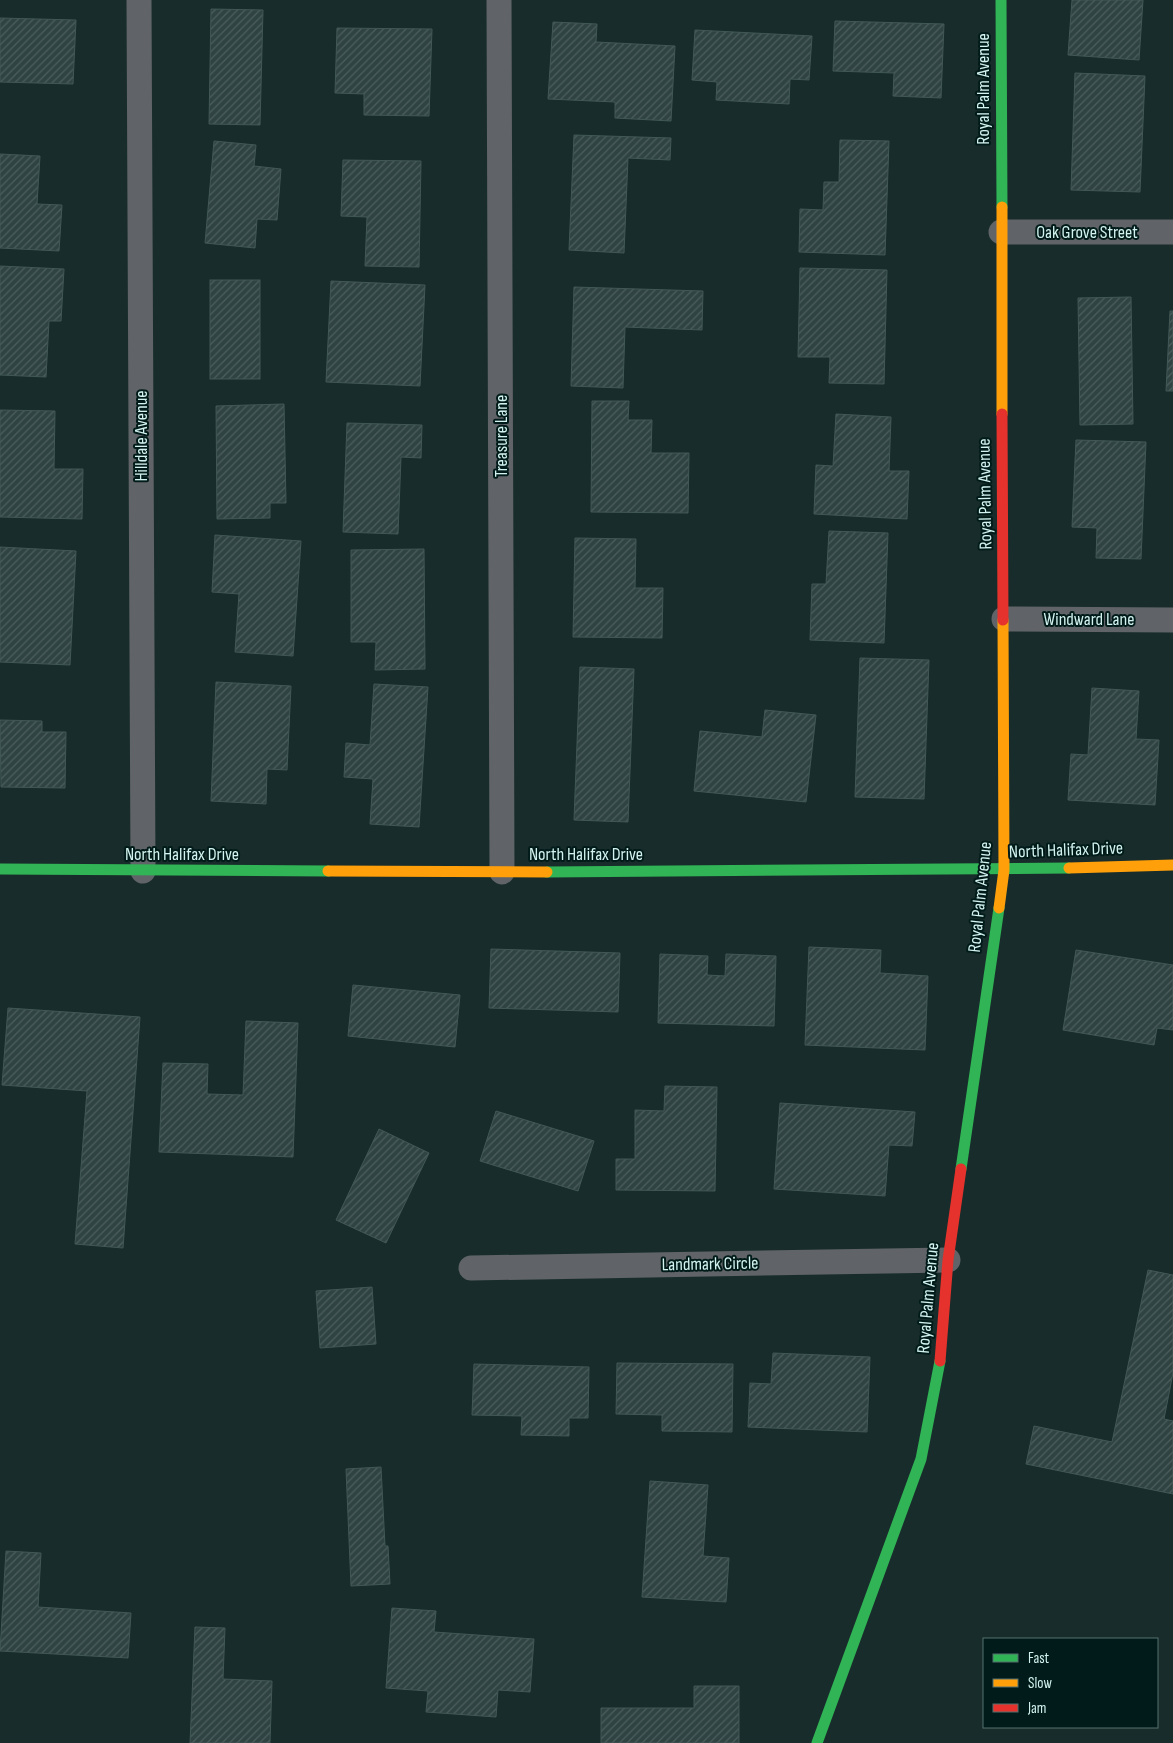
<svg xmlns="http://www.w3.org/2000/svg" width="1173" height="1743" viewBox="0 0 1173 1743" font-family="'Sofia Sans Condensed',sans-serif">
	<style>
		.building { fill: url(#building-hatch); stroke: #425856 }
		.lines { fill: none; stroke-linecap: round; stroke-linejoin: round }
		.street { stroke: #606367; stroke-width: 25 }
		.fast { stroke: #30b455; stroke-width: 11 }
		.slow { stroke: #ff9f0a; stroke-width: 11 }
		.jam { stroke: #e5322d; stroke-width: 11 }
		.labels { text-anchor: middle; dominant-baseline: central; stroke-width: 4; stroke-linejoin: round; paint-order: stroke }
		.street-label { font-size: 18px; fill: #d2f3ef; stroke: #001b19 }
	</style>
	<defs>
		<pattern id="building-hatch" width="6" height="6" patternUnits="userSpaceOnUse" patternTransform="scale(1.25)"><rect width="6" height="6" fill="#2f4342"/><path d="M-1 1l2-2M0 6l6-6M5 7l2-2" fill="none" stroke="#4c5f5e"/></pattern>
	</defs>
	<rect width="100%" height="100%" fill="#182d2b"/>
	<g class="building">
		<path d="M1072,0H1143L1139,60L1068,55Z"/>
		<path d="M211,9L263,10L260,125L209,124Z"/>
		<path d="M0,18L76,20L73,84L0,82Z"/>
		<path d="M835,21L944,24L941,98L893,96L894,73L833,71Z"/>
		<path d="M553,22L597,24L596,42L675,46L671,121L615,118V102L548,99Z"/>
		<path d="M337,28L432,29L429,116L364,115V94L335,93Z"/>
		<path d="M695,30L812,36L809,80L790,79L789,104L716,100L717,82L692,80Z"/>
		<path d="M1075,73L1145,76L1140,192L1071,190Z"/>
		<path d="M574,135L671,138L670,160L628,158L624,253L569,250Z"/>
		<path d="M840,140L889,141L885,255L799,252L800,209L823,210L824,182H839Z"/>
		<path d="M214,141L256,145L254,166L281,169L277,220L257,219L255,248L205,243Z"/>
		<path d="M0,154L40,156L37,204L62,205L59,251L0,248Z"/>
		<path d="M343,160L421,161L419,267L365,266L367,217L341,216Z"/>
		<path d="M0,266L64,269L61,321H49L46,377L0,375Z"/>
		<path d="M800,268L887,270L884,384L829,383L830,357H798Z"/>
		<rect x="210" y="280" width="50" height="99"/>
		<path d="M331,281L425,285L420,386L326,382Z"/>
		<path d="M574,287L703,291L702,330L625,327L623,388L571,386Z"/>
		<path d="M1131,297L1133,424L1080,425L1078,298Z"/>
		<path d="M1170,311H1173V391H1166Z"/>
		<path d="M592,401H629L628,420H652L651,453H689L688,513L591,512Z"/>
		<path d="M284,404L286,503H270V518L217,519L216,406Z"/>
		<path d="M0,410L55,411L54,469H83L82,519L0,517Z"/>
		<path d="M836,414L891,417L889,471H909L907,519L814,514L816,465L833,466Z"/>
		<path d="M347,423L422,425L421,458L401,457L398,534L343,532Z"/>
		<path d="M1076,440L1146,442L1141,559L1096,558L1097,528L1072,527Z"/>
		<path d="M829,531L888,533L884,643L810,640L812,584H826Z"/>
		<path d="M215,535L301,541L293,656L235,652L239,594L212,592Z"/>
		<path d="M575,538L636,539L635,588H663L662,638L573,637Z"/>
		<path d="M0,547L76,551L70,665L0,662Z"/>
		<path d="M424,549L425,669L375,670L376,642H351V550Z"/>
		<path d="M860,658L929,660L924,799L855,797Z"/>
		<path d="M580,667L634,669L628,822L574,820Z"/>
		<path d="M216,682L291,686L287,770L267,769L266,804L211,801Z"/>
		<path d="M374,684L428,687L419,827L370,824L373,779L344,777L346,743L370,745Z"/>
		<path d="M1092,688L1139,691L1136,739L1159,740L1155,805L1068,800L1071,754L1088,755Z"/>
		<path d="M765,710L816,715L806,802L694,791L700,731L762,737Z"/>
		<path d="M0,720L42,721V732H66L65,788L1,787Z"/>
		<path d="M809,947L881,950L880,973L928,976L925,1050L805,1045Z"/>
		<path d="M491,949L620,953L618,1012L489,1008Z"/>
		<path d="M1076,950L1173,965V1030L1157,1028L1154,1045L1063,1030Z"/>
		<path d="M660,954L708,956L707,975L725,976L726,954L776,956L774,1026L658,1023Z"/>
		<path d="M353,985L460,995L455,1047L348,1036Z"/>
		<path d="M8,1008L140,1017L123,1248L75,1244L87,1091L2,1085Z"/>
		<path d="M246,1021L298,1023L293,1157L159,1152L163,1063L208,1064L207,1094L243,1095Z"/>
		<path d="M665,1086L717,1087L715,1191L616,1190V1159H635V1110L664,1111Z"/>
		<path d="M780,1103L915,1112L912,1146L889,1145L885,1196L774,1189Z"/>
		<path d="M496,1111L594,1141L578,1191L480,1161Z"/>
		<path d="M379,1129L429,1153L386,1243L336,1220Z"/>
		<path d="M1148,1270L1173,1275V1373L1164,1419L1173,1421V1494L1026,1464L1034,1426L1112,1442Z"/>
		<path d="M372,1287L376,1344L320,1348L316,1291Z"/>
		<path d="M773,1353L870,1357L867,1432L748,1427L750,1383L771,1384Z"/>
		<path d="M617,1363L733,1364L732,1432L662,1431V1415L616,1414Z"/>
		<path d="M474,1364L589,1367L588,1418H569V1436L521,1435L522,1416L472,1415Z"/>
		<path d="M381,1467L385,1546H388L390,1584L351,1586L346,1469Z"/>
		<path d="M650,1481L708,1485L703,1556L729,1558L726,1602L642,1597Z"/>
		<path d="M6,1551L41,1553L38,1607L131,1613L128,1658L0,1651Z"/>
		<path d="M392,1608L436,1611L434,1632L534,1639L530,1692L498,1690L496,1717L426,1712L428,1691L386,1688Z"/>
		<path d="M195,1627L225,1628L223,1679L272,1681L270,1743H190Z"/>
		<path d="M694,1686H739V1743H601V1708H694Z"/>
	</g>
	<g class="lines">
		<g class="street">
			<path d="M139,0L143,871"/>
			<path d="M499,0L502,872"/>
			<path d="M1001,232H1173"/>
			<path d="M1004,619L1173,620"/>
			<path d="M471,1268L948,1260"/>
		</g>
		<g class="fast">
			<path d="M1001,0L1002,207"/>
			<path d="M0,869L328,871"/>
			<path d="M547,872L1069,868"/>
			<path d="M961,1169L999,908"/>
			<path d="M817,1743L921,1459L940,1361"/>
		</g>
		<g class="slow">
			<path d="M1002,207V414"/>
			<path d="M1069,868L1173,865"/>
			<path d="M328,871L547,872"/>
			<path d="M999,908L1004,870L1003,620"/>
		</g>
		<g class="jam">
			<path d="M1002,414L1003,620"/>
			<path d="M940,1361L948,1260L961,1169"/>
		</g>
	</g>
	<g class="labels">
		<g class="street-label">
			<text transform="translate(983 89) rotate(-90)">Royal Palm Avenue</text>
			<text x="1087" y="232">Oak Grove Street</text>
			<text transform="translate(141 436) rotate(-90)">Hilldale Avenue</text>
			<text transform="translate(501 436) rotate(-90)">Treasure Lane</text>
			<text transform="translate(985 494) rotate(-91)">Royal Palm Avenue</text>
			<text x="1089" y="619">Windward Lane</text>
			<text transform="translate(1066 850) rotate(-2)">North Halifax Drive</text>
			<text x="182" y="854">North Halifax Drive</text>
			<text x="586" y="854">North Halifax Drive</text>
			<text transform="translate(980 897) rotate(-84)">Royal Palm Avenue</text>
			<text transform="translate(710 1264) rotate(-1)">Landmark Circle</text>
			<text transform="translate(928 1298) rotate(-85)">Royal Palm Avenue</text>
		</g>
	</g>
	<rect x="983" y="1638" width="175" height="90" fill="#001b19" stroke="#54716f"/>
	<rect x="993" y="1654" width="25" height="8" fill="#30b455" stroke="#54716f"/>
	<text x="1028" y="1663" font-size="15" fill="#d2f3ef">Fast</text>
	<rect x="993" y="1679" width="25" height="8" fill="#ff9f0a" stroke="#54716f"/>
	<text x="1028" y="1688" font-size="15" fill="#d2f3ef">Slow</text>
	<rect x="993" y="1704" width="25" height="8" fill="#e5322d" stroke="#54716f"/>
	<text x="1028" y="1713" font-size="15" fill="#d2f3ef">Jam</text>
</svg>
